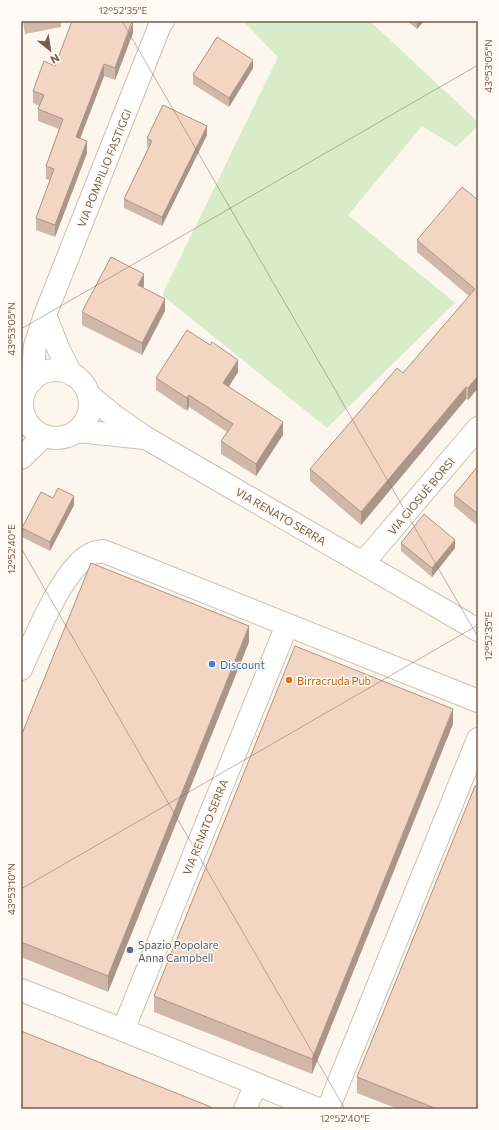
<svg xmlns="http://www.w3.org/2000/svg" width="499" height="1130" viewBox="0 0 499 1130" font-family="Commissioner,sans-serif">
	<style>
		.green { fill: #d8ecc9 }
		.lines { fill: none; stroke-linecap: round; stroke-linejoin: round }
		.minor-casing { stroke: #d1beb0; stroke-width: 24 }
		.minor { stroke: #fff; stroke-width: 22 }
		.wall { fill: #d1b7a8 }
		.shaded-wall { fill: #aa9588 }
		.building { fill: #f3d5c3; stroke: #aa9588 }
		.ticks { fill: none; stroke: #7a5c4d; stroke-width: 1; stroke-opacity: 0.45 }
		.shop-dot { fill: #3f7fe0; stroke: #fffaf3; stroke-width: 1.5 }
		.food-dot { fill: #e8710a; stroke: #fffaf3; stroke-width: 1.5 }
		.service-dot { fill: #5c6f8a; stroke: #fffaf3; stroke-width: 1.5 }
		.labels { text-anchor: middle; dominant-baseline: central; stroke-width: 3; stroke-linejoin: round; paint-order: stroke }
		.street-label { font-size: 11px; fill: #7a5c4d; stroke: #fffaf3 }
		.shop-label { font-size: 11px; fill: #366cbe; stroke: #fffaf3; text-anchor: start }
		.food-label { font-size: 11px; fill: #c56008; stroke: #fffaf3; text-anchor: start }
		.service-label { font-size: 11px; fill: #4e5e75; stroke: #fffaf3; text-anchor: start }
		.neatline { fill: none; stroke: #7a5c4d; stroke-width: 1.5 }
		.ticks-label { font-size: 10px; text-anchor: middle; fill: #7a5c4d }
	</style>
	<rect width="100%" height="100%" fill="#fdf6ec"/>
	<path class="green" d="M243,21H370L478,122V126L456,147L422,126L348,215L455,303L327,428L162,295L278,57Z"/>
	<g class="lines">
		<defs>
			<g id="minor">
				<path d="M45,315L58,348L71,374"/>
				<circle cx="56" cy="404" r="34"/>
				<path d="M32,381L35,346L45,315L160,25L163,21"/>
				<path d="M89,395L113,415L146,438L478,630"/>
				<path d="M77,431L145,438"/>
				<path d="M21,458L44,436"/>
				<path d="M363,563L478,428"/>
				<path d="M21,669C35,639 62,569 91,554C94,552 99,552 103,551L478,701"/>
				<path d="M21,990L123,1030L318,1109"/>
				<path d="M123,1030L287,625"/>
				<path d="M245,1109L256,1084"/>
				<path d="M328,1109L478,739"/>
			</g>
		</defs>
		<use href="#minor" class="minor-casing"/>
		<use href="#minor" class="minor"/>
	</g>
	<g class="wall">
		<path d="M23,21H61V27L25,34Z"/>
		<path d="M407,21H424L417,29Z"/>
		<path d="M133,33L115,80L104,76L80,139L87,153L55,237L36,230V218L50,180L46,179V166L59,129L38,121V109L40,106L33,103V91L55,66Z"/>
		<path d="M253,68L229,107L193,84V75Z"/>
		<path d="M207,135L162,226L124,208V199L148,148L147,147V138Z"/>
		<path d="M478,200V388L468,400L466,399L361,525L310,481V469L403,373L469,296L417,252V240Z"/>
		<path d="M144,286L143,288L165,311L142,355L82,325V312Z"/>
		<path d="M238,372L228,387L283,435L256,476L221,454V441L227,432L189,407L187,411L156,390V378Z"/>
		<path d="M478,466V526L454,506V495Z"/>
		<path d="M53,498L74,505L50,551L22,537V528Z"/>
		<path d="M401,543L455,548L432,577L401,551Z"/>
		<path d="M249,642L108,992L21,957V736Z"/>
		<path d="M453,724L312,1074L154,1012V996Z"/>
		<path d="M357,1077L478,1109H398L357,1093Z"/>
	</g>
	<g class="shaded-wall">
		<path d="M133,21V33L115,80V68Z"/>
		<path d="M417,21H424L417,29Z"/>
		<path d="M253,60V68L229,107V98Z"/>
		<path d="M104,64V76L76,149V137Z"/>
		<path d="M207,126V135L162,226V217Z"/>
		<path d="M87,141V153L55,237V225Z"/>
		<path d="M144,274V286L138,298V285Z"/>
		<path d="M165,299V311L142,355V343Z"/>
		<path d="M238,360V372L223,396V383Z"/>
		<path d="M478,376V388L468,400V388Z"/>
		<path d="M466,387V399L361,525V512Z"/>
		<path d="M189,395V407L187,411V398Z"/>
		<path d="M283,422V435L256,476V464Z"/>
		<path d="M74,496V505L50,551V542Z"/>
		<path d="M455,540V548L432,577V568Z"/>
		<path d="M249,626V642L108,992V976Z"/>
		<path d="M453,709V724L312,1074V1059Z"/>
	</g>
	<g class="building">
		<path d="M72,21H132L115,68L104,64L76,137L87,141L55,225L36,218L54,169L46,166L63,119L38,109L44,95L33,91L44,61L55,66Z"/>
		<path d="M217,37L253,60L229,98L193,75Z"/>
		<path d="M163,105L207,126L162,217L124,199L152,141L147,138Z"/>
		<path d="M462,187L478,200V376L468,388L466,387L361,512L310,469L397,368L403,373L475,289L417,240Z"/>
		<path d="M111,257L144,274L138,285L165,299L142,343L82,312Z"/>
		<path d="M187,330L210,345L212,342L238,360L223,383L283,422L256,464L221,441L233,424L189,395L187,398L156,378Z"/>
		<path d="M478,466V514L454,495Z"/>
		<path d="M58,488L74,496L50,542L22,528L41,492L53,498Z"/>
		<path d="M424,514L455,540L432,568L401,543Z"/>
		<path d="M91,563L249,626L108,976L21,942V736Z"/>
		<path d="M295,646L453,709L312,1059L154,996Z"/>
		<path d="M475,786L478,787V1109H437L357,1077Z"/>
		<path d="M21,1031L211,1107L210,1109H21Z"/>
	</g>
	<path class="ticks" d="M122,21L478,637M21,329L478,65M21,548L345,1109M21,889L478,625"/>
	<circle class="shop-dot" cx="212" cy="664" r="4"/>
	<circle class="food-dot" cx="289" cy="680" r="4"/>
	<circle class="service-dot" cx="130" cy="950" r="4"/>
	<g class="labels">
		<g class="street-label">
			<text transform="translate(104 168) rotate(-68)">VIA POMPILIO FASTIGGI</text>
			<text transform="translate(421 496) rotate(-50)">VIA GIOSUÈ BORSI</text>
			<text transform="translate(281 516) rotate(30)">VIA RENATO SERRA</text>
			<text transform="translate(205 827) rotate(-68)">VIA RENATO SERRA</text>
		</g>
		<g class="shop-label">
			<text x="220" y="664">Discount</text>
		</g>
		<g class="food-label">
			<text x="297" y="680">Birracruda Pub</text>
		</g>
		<g class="service-label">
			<text x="138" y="944">Spazio Popolare<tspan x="138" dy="13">Anna Campbell</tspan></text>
		</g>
	</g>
	<rect width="499" height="1130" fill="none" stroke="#fffaf3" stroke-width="44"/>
	<g transform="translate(50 50) rotate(150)" stroke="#fffaf3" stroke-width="3" paint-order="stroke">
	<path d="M0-3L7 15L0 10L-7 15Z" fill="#7a5c4d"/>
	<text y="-6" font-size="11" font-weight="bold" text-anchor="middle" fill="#7a5c4d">N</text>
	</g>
	<rect x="22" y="22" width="455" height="1086" class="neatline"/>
	<g class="ticks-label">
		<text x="123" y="14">12°52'35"E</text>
		<text transform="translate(488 66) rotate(-90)" y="4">43°53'05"N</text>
		<text transform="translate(11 329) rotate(-90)" y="4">43°53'05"N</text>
		<text transform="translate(11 549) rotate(-90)" y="4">12°52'40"E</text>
		<text transform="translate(488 636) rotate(-90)" y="4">12°52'35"E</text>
		<text transform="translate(11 889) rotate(-90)" y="4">43°53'10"N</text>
		<text x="345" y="1122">12°52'40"E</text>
	</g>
</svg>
